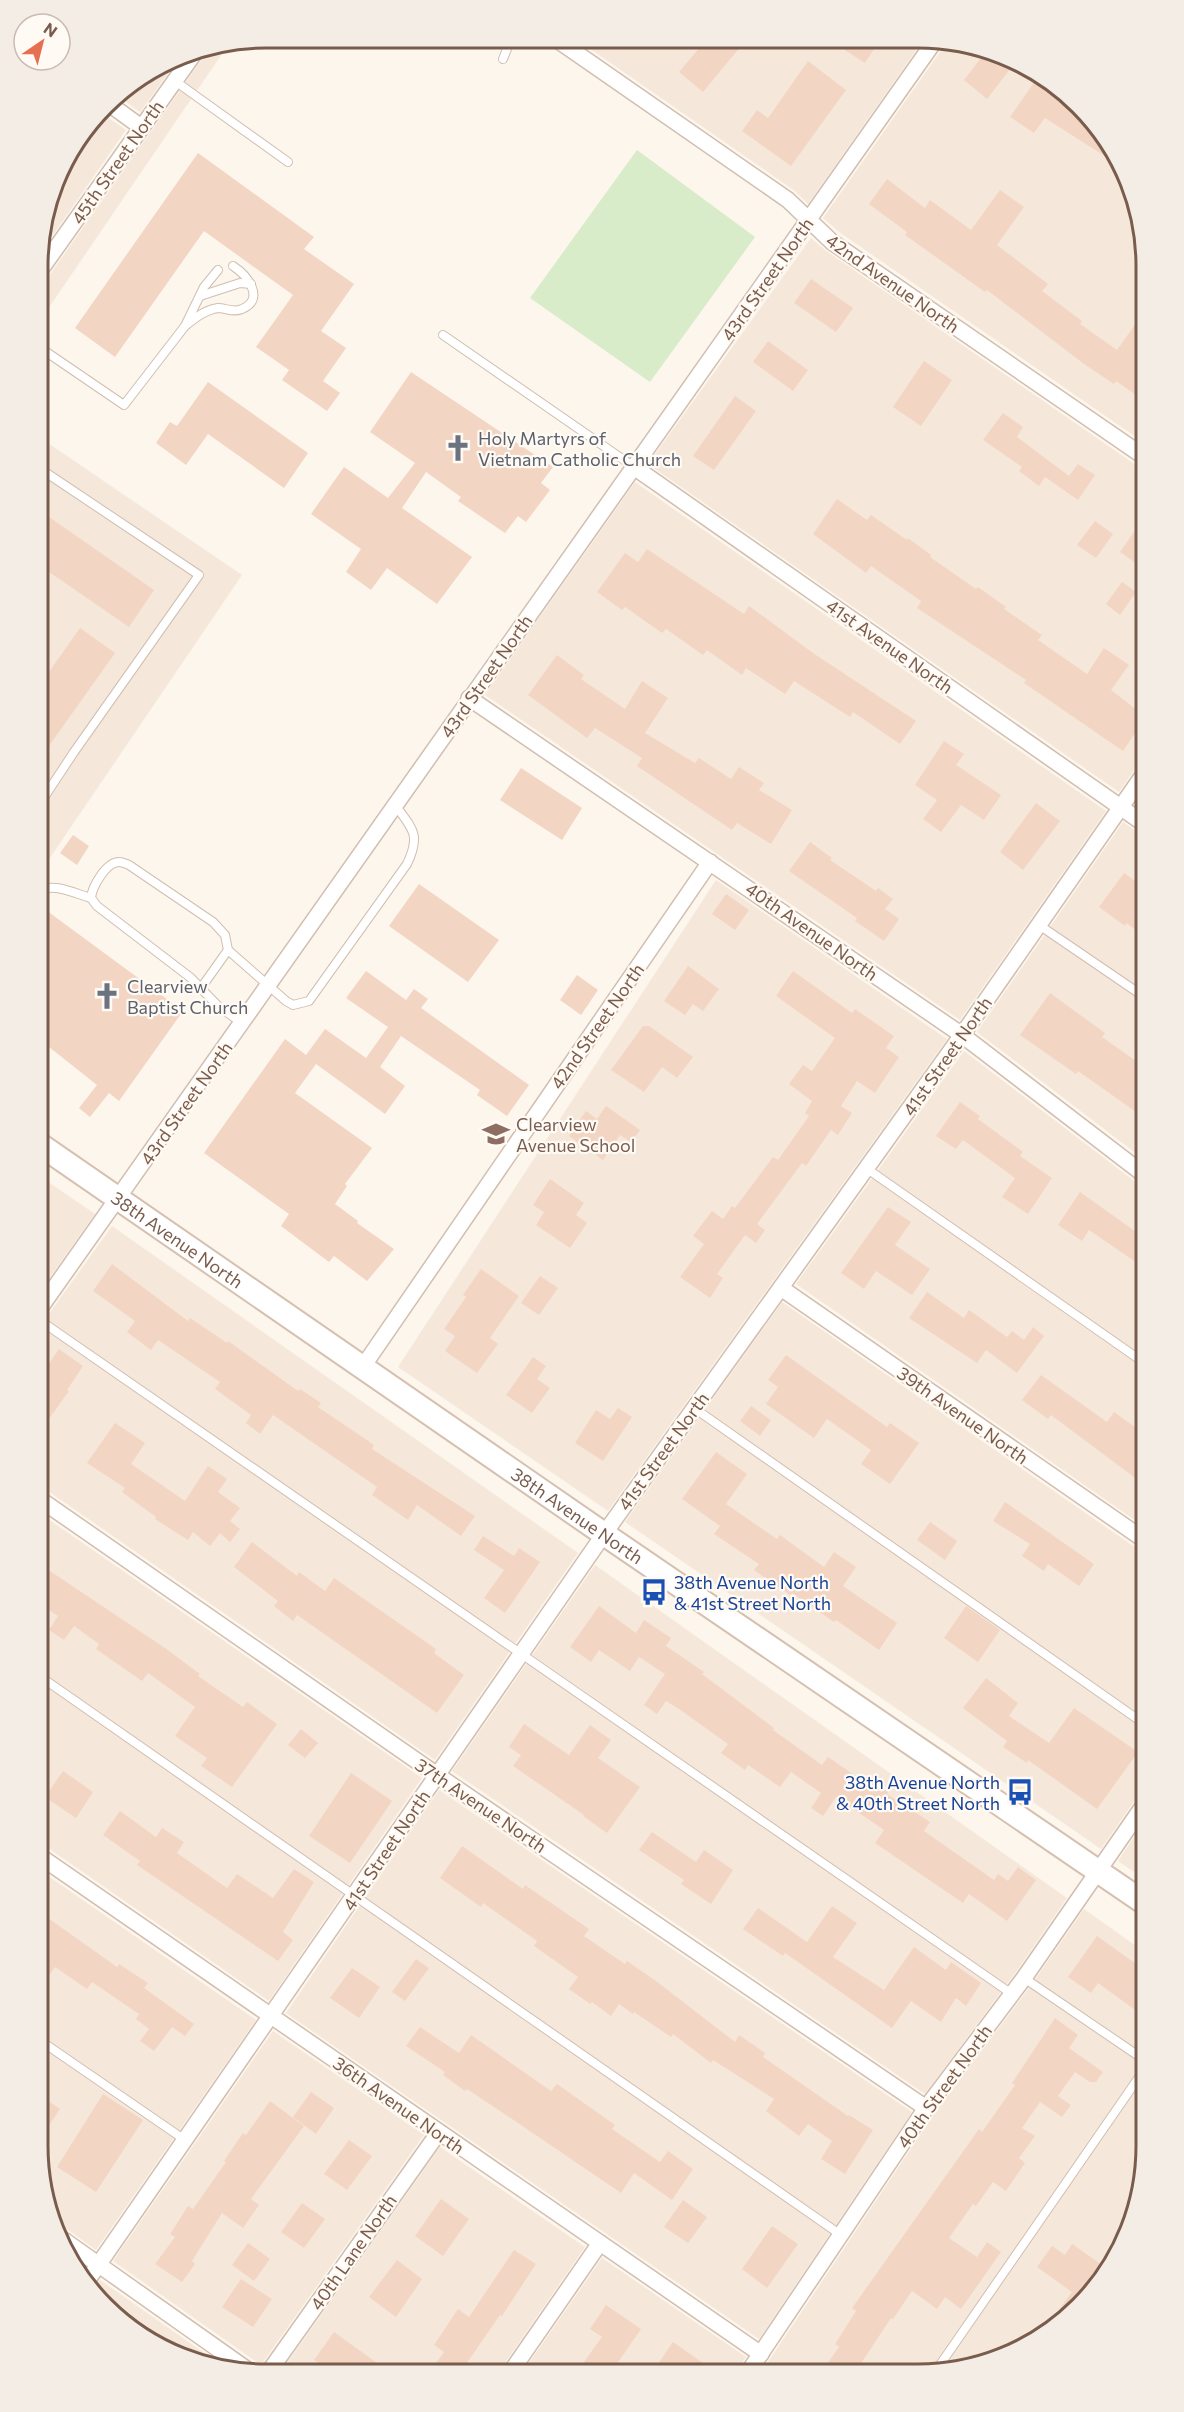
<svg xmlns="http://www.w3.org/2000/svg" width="1184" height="2412" viewBox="0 0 1184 2412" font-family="Commissioner,sans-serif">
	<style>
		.residential { fill: #f5e8da }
		.green { fill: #d8ecc9 }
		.building { fill: #f3d5c3 }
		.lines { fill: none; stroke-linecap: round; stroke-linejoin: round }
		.lane-casing { stroke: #d1beb0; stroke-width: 10 }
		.street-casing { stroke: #d1beb0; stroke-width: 18 }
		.secondary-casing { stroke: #d6c0b0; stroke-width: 26 }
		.lane { stroke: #fff; stroke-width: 8 }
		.street { stroke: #fff; stroke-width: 15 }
		.secondary { stroke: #fff; stroke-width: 22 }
		.labels { text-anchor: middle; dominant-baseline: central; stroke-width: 4.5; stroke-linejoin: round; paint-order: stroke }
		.street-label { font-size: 18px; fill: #7a5c4d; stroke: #fffaf3 }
		.worship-label { font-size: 18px; fill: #5b616d; stroke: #fffaf3; text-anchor: start }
		.education-label { font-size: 18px; fill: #785e54; stroke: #fffaf3; text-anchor: start }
		.transit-label { font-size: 18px; fill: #164399; stroke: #fffaf3; text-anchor: start }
		.rim { fill: none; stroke: #7a5c4d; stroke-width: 3 }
	</style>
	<rect width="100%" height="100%" fill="#fdf6ec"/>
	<g class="residential">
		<path d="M576,39L922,42L808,204L795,191Z"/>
		<path d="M947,42H963L1019,61L1069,94L1108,139L1134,193L1146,266V444L839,232L823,218Z"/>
		<path d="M228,45L39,322V290L210,48Z"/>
		<path d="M182,54L140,112L115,94L179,55Z"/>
		<path d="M101,113L126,130L39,255V236L61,164Z"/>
		<path d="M811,238L825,250L1146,472V753L1119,792L648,464Z"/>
		<path d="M39,437L242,575L39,874Z"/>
		<path d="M635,482L1106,811L960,1020L485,695Z"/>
		<path d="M1123,822L1146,838V1161L977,1032Z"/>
		<path d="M716,880L947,1039L608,1511L398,1367Z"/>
		<path d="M964,1051L1146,1190V1528L796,1284Z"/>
		<path d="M38,1175L95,1214L38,1294Z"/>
		<path d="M112,1226L578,1553L435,1760L38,1484V1329Z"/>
		<path d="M782,1302L1146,1555V1784L1101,1849L625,1522Z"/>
		<path d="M38,1512L422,1778L269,2001L38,1841Z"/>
		<path d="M595,1565L1067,1898L1016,1972L925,2094L452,1771Z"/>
		<path d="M439,1790L912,2112L759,2339L286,2013Z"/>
		<path d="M1146,1819V1880L1118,1861Z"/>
		<path d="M38,1869L256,2020L96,2250L49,2216L38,2146Z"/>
		<path d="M1084,1909L1146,1953V2162L1129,2233L1099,2286L1045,2336L991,2362L918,2374H760L934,2114L1032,1984Z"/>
		<path d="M273,2031L424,2135L261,2365L113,2261Z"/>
		<path d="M440,2147L585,2247L498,2373H280Z"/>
		<path d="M602,2258L746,2357L734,2374L522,2373Z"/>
		<path d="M100,2280L230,2371L178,2357L115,2318L92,2291Z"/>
	</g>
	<path class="green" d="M637,150L755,237L650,382L530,298Z"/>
	<g class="building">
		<path d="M706,40H746L703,92L679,72Z"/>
		<path d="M831,41H879L865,63Z"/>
		<path d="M987,50L1011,68L987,99L964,80Z"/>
		<path d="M808,61L846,90L791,166L742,131L757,110L768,118Z"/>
		<path d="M1035,81L1059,97L1058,100L1095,124L1108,139L1122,167L1045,118L1034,133L1010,117Z"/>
		<path d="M198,153L314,237L304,249L354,284L321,331L346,348L323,381L340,393L327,411L282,380L289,370L256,347L293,295L204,231L115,357L75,328Z"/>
		<path d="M887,179L925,208L930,200L971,230L1000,190L1024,207L997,245L1048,284L1042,291L1082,321L1080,324L1117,350L1146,309V402L1116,381L1114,384L1084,364L987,290L985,292L905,235L907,232L869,204Z"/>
		<path d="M811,279L853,308L836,332L794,303Z"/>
		<path d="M768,341L808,370L793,391L753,362Z"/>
		<path d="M924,361L952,380L921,426L893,407Z"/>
		<path d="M411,372L553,467L541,483L550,490L526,522L518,516L505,533L458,501L461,497L426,472L402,508L472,557L437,604L387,568L371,590L346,572L361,549L311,514L344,467L388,498L415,463L370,432Z"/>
		<path d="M208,382L308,453L284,488L208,434L186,465L156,443L170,422L177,426Z"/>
		<path d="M735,396L756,411L714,470L693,456Z"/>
		<path d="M1003,413L1023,427L1017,437L1069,476L1078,464L1095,475L1078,500L1045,477L1039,486L1019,471L1022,467L983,440Z"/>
		<path d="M837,499L867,520L871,515L907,540L908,538L931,555L930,557L976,589L978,587L1006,607L1004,609L1042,635L1038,640L1087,674L1104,648L1129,665L1111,690L1146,717L1123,751L1024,683L1026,680L917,608L921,601L871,566L866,573L813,534Z"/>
		<path d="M39,510L154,590L129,627L39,565Z"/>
		<path d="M1146,515V570L1120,552Z"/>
		<path d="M1095,521L1113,534L1096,558L1077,545Z"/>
		<path d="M647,549L744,614L749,606L813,653L916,721L900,744L853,712L850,717L794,681L785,694L746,668L742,675L707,650L703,655L666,629L662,633L625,607L622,610L597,592L625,553L638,562Z"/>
		<path d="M1122,582L1136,592L1120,615L1106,604Z"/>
		<path d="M80,628L115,653L39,760V686Z"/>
		<path d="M557,655L584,675L581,679L625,709L642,681L668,698L645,733L695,763L699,758L731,779L739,767L764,783L759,790L792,810L771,844L737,823L732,830L637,766L642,758L595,728L587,738L528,695Z"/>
		<path d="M944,741L964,754L956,765L1001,795L984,820L961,805L941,832L923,819L937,800L915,785Z"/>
		<path d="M521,768L582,808L562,840L500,800Z"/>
		<path d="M1036,803L1060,821L1023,870L1000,852Z"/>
		<path d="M73,835L89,846L77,865L60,853Z"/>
		<path d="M810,842L832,858L830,860L876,891L878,888L893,899L885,909L899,919L884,941L855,921L857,918L789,871Z"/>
		<path d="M1124,873L1146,889V937L1126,923L1125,926L1099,907Z"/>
		<path d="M419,884L499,940L468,982L389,926Z"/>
		<path d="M726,894L749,910L735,930L712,914Z"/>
		<path d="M39,905L183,1011L119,1101L109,1093L90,1117L79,1108L97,1085L39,1039Z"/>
		<path d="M688,966L719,989L703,1011L693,1004L685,1015L664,1001Z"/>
		<path d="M366,971L406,1000L414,989L428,999L421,1008L529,1085L507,1116L477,1095L480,1090L401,1036L380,1067L405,1086L385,1114L316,1064L295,1093L372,1148L345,1184L347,1186L335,1204L358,1221L357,1223L394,1249L367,1281L334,1256L329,1262L281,1226L289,1214L204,1153L285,1039L306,1055L325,1029L366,1058L388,1027L346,998Z"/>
		<path d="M793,971L852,1013L855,1009L894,1036L886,1048L899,1057L875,1093L857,1081L841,1106L852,1113L838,1135L831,1130L806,1166L802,1163L757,1224L765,1230L756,1243L745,1235L717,1274L723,1278L710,1298L680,1277L704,1244L693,1236L712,1211L723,1219L732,1206L735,1208L773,1157L778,1160L809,1116L805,1113L812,1101L789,1084L803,1065L812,1071L835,1038L776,996Z"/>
		<path d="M577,975L598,990L581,1015L560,1000Z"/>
		<path d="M1050,993L1105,1033L1102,1037L1146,1068V1119L1078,1071L1076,1074L1020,1035Z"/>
		<path d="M643,1026H649L693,1057L677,1078L662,1067L644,1092L611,1070Z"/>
		<path d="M960,1102L980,1116L978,1119L1023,1152L1020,1156L1052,1178L1028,1214L1002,1197L1015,1178L963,1140L956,1149L936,1136Z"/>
		<path d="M606,1106L640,1130L631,1142L620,1135L603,1160L569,1136L586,1111L597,1119Z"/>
		<path d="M550,1179L584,1203L576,1215L587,1223L570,1248L536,1225L544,1212L533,1205Z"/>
		<path d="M1080,1192L1146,1239V1269L1089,1230L1082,1241L1058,1225Z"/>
		<path d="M888,1207L911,1222L895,1245L930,1269L912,1295L876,1271L864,1289L841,1273Z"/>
		<path d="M112,1264L188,1321L190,1318L227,1343L228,1341L298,1391L300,1389L321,1403L318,1407L374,1445L372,1449L475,1516L461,1536L417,1505L408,1520L372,1495L377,1487L273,1415L260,1434L246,1423L251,1415L215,1389L220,1382L158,1340L151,1350L127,1332L135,1321L93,1291Z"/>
		<path d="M481,1269L519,1296L490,1338L498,1344L477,1373L445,1351L455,1336L444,1329L466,1297L463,1295Z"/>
		<path d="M540,1276L558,1288L539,1315L521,1303Z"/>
		<path d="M927,1292L964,1318L969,1310L1007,1337L1012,1331L1024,1340L1033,1327L1044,1336L1017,1373L986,1350L977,1363L909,1318Z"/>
		<path d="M59,1349L83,1366L67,1390L69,1391L38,1434V1380Z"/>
		<path d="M786,1355L887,1427L890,1423L919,1443L890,1484L861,1464L871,1450L827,1419L814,1438L766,1404L778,1387L768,1380Z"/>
		<path d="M533,1357L546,1366L537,1379L550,1388L532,1413L506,1395Z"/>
		<path d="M1041,1375L1107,1422L1114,1412L1146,1435V1486L1051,1415L1048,1419L1022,1400Z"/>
		<path d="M751,1406L771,1420L760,1436L740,1421Z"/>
		<path d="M618,1408L632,1417L603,1461L575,1443L596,1410L610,1419Z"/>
		<path d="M115,1423L145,1443L131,1464L185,1501L208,1466L227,1479L218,1492L240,1508L230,1521L240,1529L230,1542L220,1533L210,1546L193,1532L188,1540L155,1519L156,1517L122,1492L125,1488L87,1463Z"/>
		<path d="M716,1452L747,1474L726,1504L777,1539L780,1535L824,1567L834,1552L856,1567L843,1586L897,1623L879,1650L836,1620L834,1622L792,1593L790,1595L754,1570L759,1564L714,1534L720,1526L682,1499Z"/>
		<path d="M1005,1502L1094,1564L1079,1586L1048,1564L1044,1571L1022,1556L1030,1544L993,1521Z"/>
		<path d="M930,1522L957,1541L945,1560L917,1540Z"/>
		<path d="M483,1536L514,1556L519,1548L540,1562L505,1613L484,1598L504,1570L474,1550Z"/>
		<path d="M252,1542L297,1576L299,1572L325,1591L334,1578L436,1649L434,1653L464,1675L437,1713L297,1615L293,1621L274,1606L278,1601L234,1567Z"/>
		<path d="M38,1563L165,1648L200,1674L198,1676L243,1707L247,1702L277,1724L232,1787L201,1766L207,1758L175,1736L195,1707L148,1673L142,1681L96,1649L99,1644L74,1626L64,1640L49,1630L58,1616L38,1603Z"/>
		<path d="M599,1606L636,1633L644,1620L671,1638L666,1646L704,1672L702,1674L774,1728L773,1730L822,1765L828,1757L863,1781L866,1777L888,1792L887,1794L930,1822L924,1831L994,1880L998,1874L1008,1881L1018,1867L1036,1880L1007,1921L969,1894L963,1903L875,1843L884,1830L836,1797L823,1816L811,1808L821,1793L791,1772L780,1787L748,1765L745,1770L721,1753L728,1744L679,1709L666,1701L657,1714L644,1705L665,1674L639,1657L630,1671L599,1650L591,1662L570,1647Z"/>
		<path d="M966,1606L1000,1630L978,1662L944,1638Z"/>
		<path d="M986,1678L1018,1703L1009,1716L1049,1743L1074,1708L1138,1752L1097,1809L1028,1760L1027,1763L1003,1747L1007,1741L963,1708Z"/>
		<path d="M524,1724L569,1755L590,1725L611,1740L598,1758L640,1787L607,1833L583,1816L584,1815L513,1766L521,1755L509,1747Z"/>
		<path d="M301,1729L318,1743L305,1758L288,1745Z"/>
		<path d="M63,1771L93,1792L76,1818L45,1797Z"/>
		<path d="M351,1773L392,1801L350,1863L309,1836Z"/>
		<path d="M120,1811L156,1837L162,1828L184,1842L177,1853L227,1888L237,1874L273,1898L294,1869L314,1882L283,1932L293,1940L278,1961L137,1865L140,1861L103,1835Z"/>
		<path d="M652,1832L696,1862L704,1850L733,1870L711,1904L681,1884L684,1880L639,1850Z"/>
		<path d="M462,1846L523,1889L525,1885L589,1929L584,1936L625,1964L627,1961L656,1981L735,2042L739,2035L765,2053L763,2057L848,2116L849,2115L873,2130L845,2174L821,2159L832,2141L808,2124L799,2136L766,2111L774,2099L713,2060L711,2063L673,2034L671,2037L634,2012L633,2014L619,2004L611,2016L592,2002L590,2004L569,1989L578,1977L534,1946L537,1941L483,1903L481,1907L440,1878Z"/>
		<path d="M832,1906L857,1923L833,1957L884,1990L914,1947L946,1970L951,1962L981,1983L966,2006L956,1998L941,2022L911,2001L892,2028L785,1953L783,1956L743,1929L758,1908L807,1942Z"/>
		<path d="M38,1911L117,1967L119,1964L148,1983L144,1988L194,2024L185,2036L172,2027L154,2051L140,2041L149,2029L136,2019L139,2014L92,1982L87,1989L55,1967L38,1990Z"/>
		<path d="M1097,1936L1146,1971V2018L1098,1983L1091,1993L1068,1977Z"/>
		<path d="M416,1959L429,1968L405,2001L392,1992Z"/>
		<path d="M352,1968L380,1987L359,2018L330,1998Z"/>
		<path d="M1055,2018L1078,2035L1069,2048L1103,2072L1096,2082H1090L1075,2072L1058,2096L1071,2105L1062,2117L1040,2102L1022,2128L1035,2136L1019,2158L1025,2163L1006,2191L993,2182L976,2206L973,2204L949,2238L977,2257L987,2242L1001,2252L961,2309L945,2297L937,2309L912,2291L893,2319L891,2318L854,2374H820L839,2347L835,2344L856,2311L852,2308L979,2129L982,2132L1015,2085L1012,2083Z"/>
		<path d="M420,2027L459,2053L471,2035L551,2091L557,2084L615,2125L612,2129L660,2162L668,2151L693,2169L672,2200L634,2173L621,2193L506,2115L467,2089L465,2091L443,2075L445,2072L406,2046Z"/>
		<path d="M311,2092L334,2108L316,2134L293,2117Z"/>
		<path d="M38,2094L60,2109L38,2142Z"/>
		<path d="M103,2094L143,2120L96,2192L57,2167Z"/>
		<path d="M270,2101L304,2126L251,2199L259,2205L243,2228L222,2213L192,2261L195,2264L182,2282L155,2264L175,2237L170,2234L188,2206L193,2209L226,2162L224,2161L243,2133L246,2135Z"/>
		<path d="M349,2140L372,2156L347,2190L324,2174Z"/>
		<path d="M441,2199L469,2219L443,2256L415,2236Z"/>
		<path d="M683,2200L707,2217L688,2243L664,2227Z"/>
		<path d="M302,2203L325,2219L304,2248L281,2232Z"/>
		<path d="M772,2226L798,2244L767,2288L742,2269Z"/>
		<path d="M248,2243L270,2259L254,2281L232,2265Z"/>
		<path d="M1072,2244L1108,2269L1099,2286L1059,2323L1053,2318L1072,2292L1037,2267L1052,2246L1065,2255Z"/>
		<path d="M514,2250L536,2264L502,2316L500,2315L460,2373H450L436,2363L444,2352L434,2345L458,2309L469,2317Z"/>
		<path d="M397,2260L422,2279L396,2317L369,2297Z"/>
		<path d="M241,2279L272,2299L253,2327L222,2307Z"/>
		<path d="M606,2305L641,2329L610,2374L576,2373L602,2337L590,2329Z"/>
		<path d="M334,2332L391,2373H333L314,2360Z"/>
		<path d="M673,2342L703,2363L696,2374H651Z"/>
	</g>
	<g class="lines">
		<defs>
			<g id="lane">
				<path d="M503,59L511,39"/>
				<path d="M175,81L288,162"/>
				<path d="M218,270L204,287L185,326C195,318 205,310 218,308C226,308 234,313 242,309C266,299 247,275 233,266"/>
				<path d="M200,296L240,283L251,284"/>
				<path d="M443,335L634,467"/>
				<path d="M39,347L124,405L185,326"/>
				<path d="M39,805L74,752L199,575L39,468"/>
				<path d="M39,891C53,882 76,894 91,898"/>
				<path d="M1039,925L1146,998"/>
				<path d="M201,988L228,950"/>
				<path d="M242,1023L218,1006L191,978L97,906L91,898C92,887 106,862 119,862C123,862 126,864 129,865L213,922L225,935L228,950L286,1001L293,1005L309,1001L407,864C421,835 413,829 395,805"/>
				<path d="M866,1168L1146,1364"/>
				<path d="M38,1319L1012,1994"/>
				<path d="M694,1408L1146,1725"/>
				<path d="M38,1675L841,2235"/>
				<path d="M1024,1978L1146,2061"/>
				<path d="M38,2039L185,2140"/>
				<path d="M935,2372L1146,2067"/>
			</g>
			<g id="street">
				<path d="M556,39L788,200L832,242L1146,458"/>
				<path d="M108,103L141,127"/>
				<path d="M39,272L196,51"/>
				<path d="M634,467L1146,825"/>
				<path d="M469,698L962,1035L1146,1176"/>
				<path d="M781,1288L1146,1541"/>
				<path d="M38,1311L934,42"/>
				<path d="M362,1368L710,862"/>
				<path d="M38,1498L437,1775L926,2108"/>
				<path d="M38,1855L761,2354"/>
				<path d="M58,2236L252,2373"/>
				<path d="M85,2284L604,1534L962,1035L1146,771"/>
				<path d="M268,2373L439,2132"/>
				<path d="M510,2373L600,2243"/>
				<path d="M747,2374L926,2108L1024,1978L1146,1802"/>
			</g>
			<g id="secondary">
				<path id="s1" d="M39,1144L604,1534L1146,1904"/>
			</g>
		</defs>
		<use href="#lane" class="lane-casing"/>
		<use href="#street" class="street-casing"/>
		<use href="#secondary" class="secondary-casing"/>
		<use href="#lane" class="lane"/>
		<use href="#street" class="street"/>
		<use href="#secondary" class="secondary"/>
	</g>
	<defs>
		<symbol id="church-bare" viewBox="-9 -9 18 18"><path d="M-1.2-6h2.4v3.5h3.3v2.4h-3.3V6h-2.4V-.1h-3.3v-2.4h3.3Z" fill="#6b7280" stroke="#fffaf3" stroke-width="2.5" paint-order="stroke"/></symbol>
		<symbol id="school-bare" viewBox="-9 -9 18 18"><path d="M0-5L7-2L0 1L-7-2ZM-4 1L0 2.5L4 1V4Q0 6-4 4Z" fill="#8d6e63" stroke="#fffaf3" stroke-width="2.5" paint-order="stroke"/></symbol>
		<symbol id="bus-bare" viewBox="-9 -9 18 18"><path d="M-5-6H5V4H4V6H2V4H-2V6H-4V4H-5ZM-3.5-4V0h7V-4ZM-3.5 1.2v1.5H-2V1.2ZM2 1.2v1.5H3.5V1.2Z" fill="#1a4fb4" stroke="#fffaf3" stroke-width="2.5" paint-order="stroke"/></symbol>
	</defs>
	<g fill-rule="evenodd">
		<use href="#church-bare" x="439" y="429" width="38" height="38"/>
		<use href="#church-bare" x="88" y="977" width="38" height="38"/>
		<use href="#school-bare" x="477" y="1115" width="38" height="38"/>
		<use href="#bus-bare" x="635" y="1573" width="38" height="38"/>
		<use href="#bus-bare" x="1001" y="1773" width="38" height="38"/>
	</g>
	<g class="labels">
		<g class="street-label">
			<text transform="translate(117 162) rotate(-55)">45th Street North</text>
			<text transform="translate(767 279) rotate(-55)">43rd Street North</text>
			<text transform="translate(893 283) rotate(35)">42nd Avenue North</text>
			<text transform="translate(890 646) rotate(35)">41st Avenue North</text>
			<text transform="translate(486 676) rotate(-55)">43rd Street North</text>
			<text transform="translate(812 931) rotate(35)">40th Avenue North</text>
			<text transform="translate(597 1026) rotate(-55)">42nd Street North</text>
			<text transform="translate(947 1056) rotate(-55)">41st Street North</text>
			<text transform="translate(186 1103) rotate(-55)">43rd Street North</text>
			<text stroke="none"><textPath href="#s1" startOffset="168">38th Avenue North</textPath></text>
			<text transform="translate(963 1415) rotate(35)">39th Avenue North</text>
			<text transform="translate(663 1451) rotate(-54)">41st Street North</text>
			<text stroke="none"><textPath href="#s1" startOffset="654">38th Avenue North</textPath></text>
			<text transform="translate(481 1805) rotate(34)">37th Avenue North</text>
			<text transform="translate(386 1850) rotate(-56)">41st Street North</text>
			<text transform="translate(944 2086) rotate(-54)">40th Street North</text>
			<text transform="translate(399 2105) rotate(35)">36th Avenue North</text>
			<text transform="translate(353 2252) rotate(-55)">40th Lane North</text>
		</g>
		<g class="worship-label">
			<text x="478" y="438">Holy Martyrs of<tspan x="478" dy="21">Vietnam Catholic Church</tspan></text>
			<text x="127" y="986">Clearview<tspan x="127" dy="21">Baptist Church</tspan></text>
		</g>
		<g class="education-label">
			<text x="516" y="1124">Clearview<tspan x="516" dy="21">Avenue School</tspan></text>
		</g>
		<g class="transit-label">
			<text x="674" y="1582">38th Avenue North<tspan x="674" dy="21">&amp; 41st Street North</tspan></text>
			<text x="1000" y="1782" text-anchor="end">38th Avenue North<tspan x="1000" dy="21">&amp; 40th Street North</tspan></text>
		</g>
	</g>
	<path d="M0 0H1184V2412H0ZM266 48H918A218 218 0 0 1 1136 266V2146A218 218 0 0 1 918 2364H266A218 218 0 0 1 48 2146V266A218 218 0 0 1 266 48Z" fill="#f4ede6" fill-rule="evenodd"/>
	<path class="rim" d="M266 48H918A218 218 0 0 1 1136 266V2146A218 218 0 0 1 918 2364H266A218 218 0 0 1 48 2146V266A218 218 0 0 1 266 48Z"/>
	<g transform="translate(42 42) rotate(35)"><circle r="28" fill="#fffaf3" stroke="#cabbb1" stroke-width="1.5"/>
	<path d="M0-4.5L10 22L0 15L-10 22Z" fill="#e76f51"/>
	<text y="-9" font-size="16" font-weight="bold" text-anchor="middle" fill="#7a5c4d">N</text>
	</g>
</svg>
